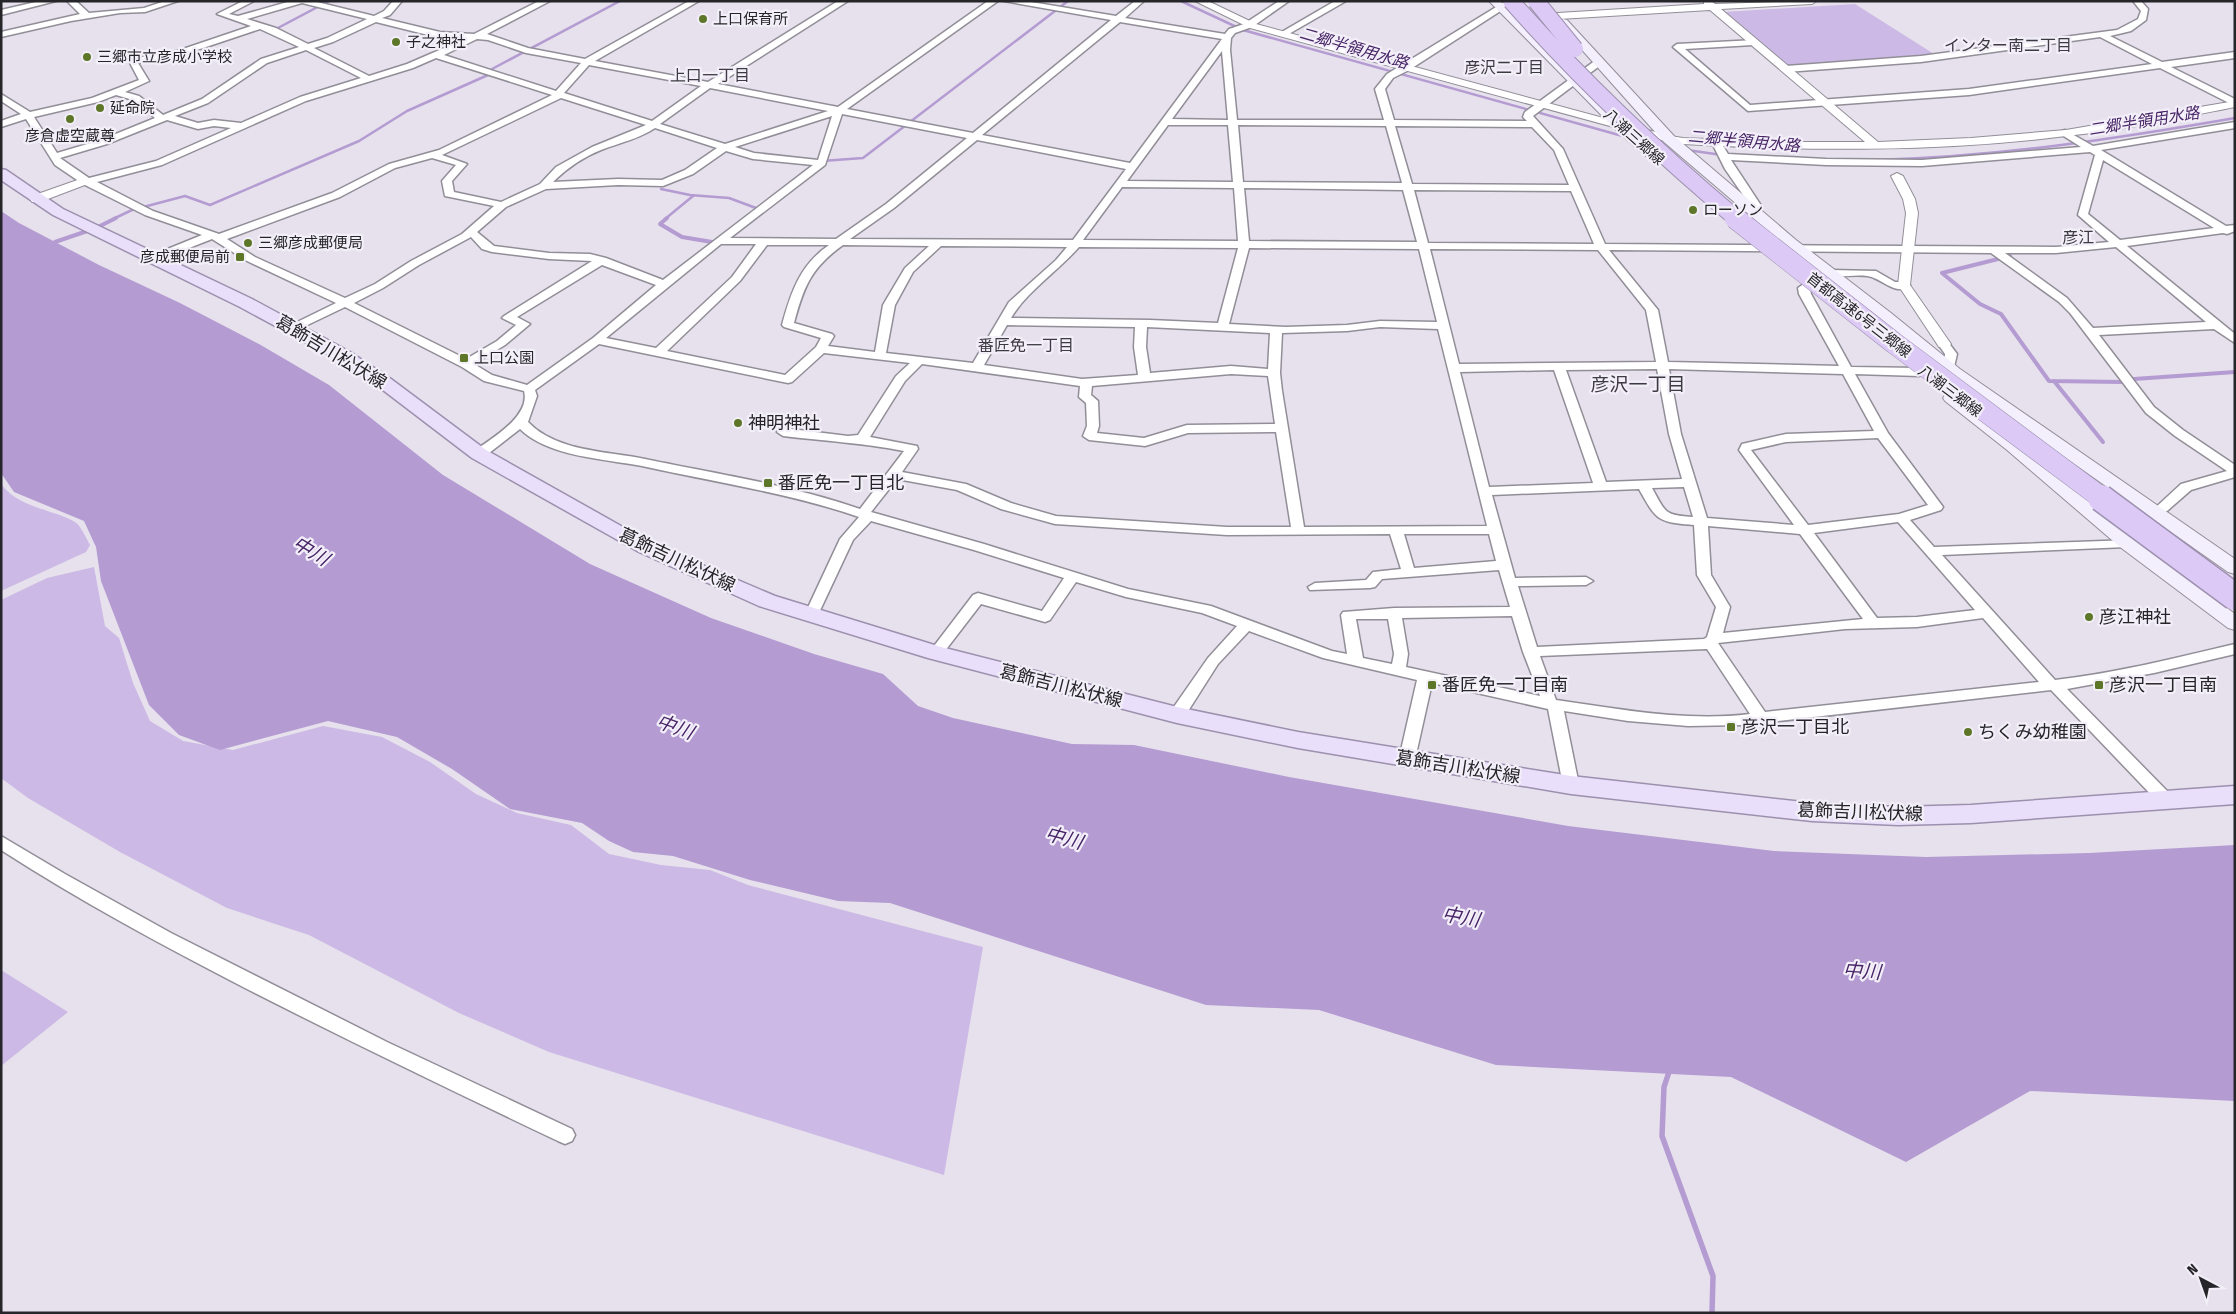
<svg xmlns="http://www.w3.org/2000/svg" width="2236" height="1314" viewBox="0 0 2236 1314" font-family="'Fira Sans Condensed','Noto Sans JP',sans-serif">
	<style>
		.green { fill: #ccb9e5 }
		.water { fill: #b49bd2 }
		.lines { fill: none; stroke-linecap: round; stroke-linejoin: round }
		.stream-far2 { stroke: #b49bd2; stroke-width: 2.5 }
		.stream-far1 { stroke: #b49bd2; stroke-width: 4 }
		.stream { stroke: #b49bd2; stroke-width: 5.5 }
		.minor-casing { stroke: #928e98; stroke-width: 3 }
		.tertiary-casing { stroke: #928e98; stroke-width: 2 }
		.secondary-casing { stroke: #928e98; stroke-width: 2 }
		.primary-casing { stroke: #9c90ae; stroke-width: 3 }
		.minor { fill: #fff; fill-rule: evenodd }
		.tertiary { fill: #fff; fill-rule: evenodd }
		.secondary { fill: #f4effc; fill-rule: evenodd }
		.primary { fill: #eadffa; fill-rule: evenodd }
		.motorway-bridge-far2-casing { stroke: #9c90ae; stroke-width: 18; stroke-linecap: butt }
		.motorway-bridge-far1-casing { stroke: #9c90ae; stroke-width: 22; stroke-linecap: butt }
		.motorway-bridge-casing { stroke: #9c90ae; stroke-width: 29; stroke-linecap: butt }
		.motorway-bridge-far2 { stroke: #dcc9f6; stroke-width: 16 }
		.motorway-bridge-far1 { stroke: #dcc9f6; stroke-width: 21 }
		.motorway-bridge { stroke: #dcc9f6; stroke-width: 26 }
		.poi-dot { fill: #5d7628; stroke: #f3eff9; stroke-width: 2 }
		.labels { text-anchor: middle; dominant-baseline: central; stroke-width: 4.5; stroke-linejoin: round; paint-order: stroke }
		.far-poi-label { font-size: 15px; fill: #262529; stroke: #f3eff9; text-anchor: start }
		.far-street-label { font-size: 15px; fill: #262529; stroke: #f3eff9 }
		.far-neighbourhood-label { font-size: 16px; fill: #3e3a43; stroke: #f3eff9 }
		.far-water-label { font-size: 16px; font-style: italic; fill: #472566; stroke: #f3eff9 }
		.far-quarter-label { font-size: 16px; fill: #3e3a43; stroke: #f3eff9 }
		.street-label { font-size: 18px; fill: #262529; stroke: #f3eff9 }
		.poi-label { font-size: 18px; fill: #262529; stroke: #f3eff9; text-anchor: start }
		.neighbourhood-label { font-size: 19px; fill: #3e3a43; stroke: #f3eff9 }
		.water-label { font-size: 19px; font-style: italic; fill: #472566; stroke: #f3eff9 }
	</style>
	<rect width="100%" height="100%" fill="#e6e1ec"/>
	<g class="green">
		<path d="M1855,4L1934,54L1787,66L1723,12Z"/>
		<path d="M1,484C19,508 52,509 75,522C81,526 86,538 90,545L86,552L1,591Z"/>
		<path d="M94,567L105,626L119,638L133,683L150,721L183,741L233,750L323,726L382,737L430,762L476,794L517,813L571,825L609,854L661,865L710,870L748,885L983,947L944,1175L549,1052L459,1013L309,935L227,908L120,852L28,798L1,778V600L47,578Z"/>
		<path d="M1,970L68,1012L1,1066Z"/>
	</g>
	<path class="water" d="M1,211L19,223L99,265L180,303L259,344L329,385L443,475L590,564L711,618L814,654L883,674L918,706L953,718L1072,744L1134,745L1289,777L1568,826L1774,851L1926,857L2089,853L2235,845V1101L2030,1091L1906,1162L1731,1077L1496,1065L1319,1010L1206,1005L890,903L838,901L750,880L673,856L633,852L609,841L582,823L510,809L452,769L397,737L328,721L220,750L179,735L149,705L101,581L96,547L84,521L14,492L1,473Z"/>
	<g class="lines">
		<g class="stream-far2">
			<path d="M1181,1L1243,30L1626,137"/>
			<path d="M276,29L329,1"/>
			<path d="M1687,150L1722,155"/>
			<path d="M1874,160C1996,157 2115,139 2235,118"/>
			<path d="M822,161L863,158L1068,1"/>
			<path d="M661,189L690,195L729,198L756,208"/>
			<path d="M113,219L132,210L185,196L210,205L359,141L407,111L488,75L492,69L620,1"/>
			<path d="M665,219L693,196"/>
		</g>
		<g class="stream-far1">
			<path d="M667,218L660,224L682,237L712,242"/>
			<path d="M55,242L96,228L116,218"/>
			<path d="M2006,251L2004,252L2010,256L1942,273L1980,304L2001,314L2049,381L2122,382L2134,379L2235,372"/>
			<path d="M2054,381L2103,442"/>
		</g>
		<path class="stream" d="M1670,1069L1664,1087L1662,1136L1713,1276L1712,1313"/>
		<defs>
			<g id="minor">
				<path d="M40,1H56L1,15V10Z"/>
				<path d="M67,1H76L89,13L144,8L165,1H178L145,12L120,13L71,21L1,37V32L80,14Z"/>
				<path d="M243,1H254L229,14L238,16L291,1H313L374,16L384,11L393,1H402L390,15L382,18L440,32L474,34L539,1H550L487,34L528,48L585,59L689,1H699L595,61L708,82L838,1H848L718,84L838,107L988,1H998L847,109L973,133L1111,20L1004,1H1025L1116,16L1135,1H1144L1125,18L1225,34L1229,29L1244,24L1279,1H1289L1252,27L1235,33L1231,38L1230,50L1237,120H1384L1375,89L1387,74L1506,1H1516L1409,70L1393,78L1385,89L1394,120L1527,121L1523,117L1525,112L1596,60H1602V64L1533,116L1563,149L1605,244L2056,247L2109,242L2078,215L2095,155L2090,152L1922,166L1826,165L1731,160L1762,207L1761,209L1750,211L1745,208L1750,205L1725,169L1712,143L1714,141H1720L1728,154L1826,159L1922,160L2081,147L2062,135V131L2065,130L2093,146L2235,122V128L2101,150L2226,226L2235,225V231L2227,234L2223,233L2127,246L2235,334V343L2214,329L2099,335L2154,407L2183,430L2235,465V477L2191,490L2167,511L2162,512L2155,508L2181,484L2227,471L2175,436L2146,413L2070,313L2059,302L1991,253L1609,250L1658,310L1668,362L1839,366L1799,294L1798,288L1805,283L1828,280L1830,282L1828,284L1810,289L1811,294L1851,367L1919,368L1925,372L1919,376L1855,374L1888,433L1943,507L1941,510L1910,520L1934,547L2132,540L2134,543L2132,546L2127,547L1942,555L2055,680C2116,673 2175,658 2235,644V654L2154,673L2067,689L2173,797L2175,801L2173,805L2167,807L2161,805L2051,690L1744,725L1688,726L1628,721L1564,711L1579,785L1577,789L1571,791L1565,789L1563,785L1548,709L1432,683L1415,759L1413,763L1407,765L1401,763L1399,759L1417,680L1323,658L1249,631L1218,664L1183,719H1171L1169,715L1171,711L1208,658L1237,626L1202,613L1126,597L1076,582L1050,620L1045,622L981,604L941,656H931L929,653L931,650L973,595L978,593L1042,611L1064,578L974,550L871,521L853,540L816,619H806L804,616L840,539L859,517C789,493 714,482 642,466C606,459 548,457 520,429L484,457H474L473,454L474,451C491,439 531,416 524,391L484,381L462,367L345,307L297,330H289L287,328L289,326L336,303L247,261L212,239L156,261H148L147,259L148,257L202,235L145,215L83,184L55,165L26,119L1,127V121L21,114L1,101V94L30,112L92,98L139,80L129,61L130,59L177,51L251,26L217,14ZM302,3L367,19L327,38L308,44L276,28L247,19ZM376,22L440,38L465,39L407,64L369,76L314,48L333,42ZM1120,22L1222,39L1130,163L982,135ZM260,29L299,47L261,59L202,99L163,115L139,96L125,92L149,81L138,63L182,55ZM477,39L488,40L526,53L581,63L556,91L444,55ZM306,50L361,78L300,97L241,123L214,120L198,123L175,116L208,103L267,63ZM1222,51L1228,120L1172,119ZM436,58L552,95L439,150L389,164L332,193L219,234L153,211L97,182L162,165L306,101L413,68ZM589,65L701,86L652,121L564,93ZM710,88L828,111L725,144L660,124ZM116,95L133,100L155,118L101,140L57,153L34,117L98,102ZM561,98L646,125L592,147L556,167L540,184L501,202L454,192L452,181L467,164L442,155ZM842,114L967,138L886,204L836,239L730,238L825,165ZM832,116L818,160L754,153L735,147ZM167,120L198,129L214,126L231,128L156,161L89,178L60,158L107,144ZM1168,125H1228L1233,182L1127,181ZM1238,125L1386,126L1402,183L1243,182ZM1395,126L1532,127L1554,150L1569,185L1412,184ZM655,128L717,148L685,170L662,180L618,179L553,182C566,169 583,157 601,150C619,143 639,139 655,128ZM977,140L1126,169L1073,240L850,239L894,208ZM726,151L753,159L813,165L663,280L606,258L590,254L549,253L494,246L477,232L506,207L546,189L618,185L663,186L693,174ZM432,158L456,165L442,181L445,196L494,206L462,234L411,261L375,284L345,298L255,257L227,239L340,197L395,168ZM2103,160L2214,228L2120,240L2088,214ZM1122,187L1234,188L1238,241L1083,240ZM1244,188L1403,190L1417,242L1249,241ZM1414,190L1571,191L1594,244L1428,243ZM471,237L482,249L492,252L549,259L592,261L504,316L502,318L516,325L497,341L466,359L354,303L383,288L419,265ZM721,244H756L732,277L656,348L606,338ZM767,245H829C800,265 791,292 782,325L784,327L821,338L816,347L785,375L667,351L740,281ZM843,245L929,246L905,268L883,305L875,352L828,346L834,336L832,334L794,323C804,286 811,268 843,245ZM941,246L1067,247L1056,260L1009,302L973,363L886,353L895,305L913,272ZM1079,247L1238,248L1218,323L1150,320L1011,318C1026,292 1058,271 1079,247ZM2116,247L2206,322L2093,328L2067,298L2005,253H2056ZM1249,248L1419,249L1437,322L1380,321L1347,325L1286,327L1229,324ZM1430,249L1598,250L1646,310L1656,362L1459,364ZM602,265L656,285L593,338L527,385L492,375L474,364L505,345L530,324L517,317ZM1007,325L1135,327L1134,347L1138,375L1082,379L984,365ZM1147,327L1270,333L1268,369L1231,366L1150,373L1146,347ZM1380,327L1438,329L1487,526L1304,527L1282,391L1280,373L1282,333L1347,331ZM599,344L788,383L792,382L824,353L910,363L896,376L858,435L848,436L783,428L777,432L783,436C824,441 864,443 904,451L860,509C791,485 717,474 645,459C607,451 557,452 528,422L537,396L535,390ZM922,364L1080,386L1079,397L1086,403L1087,426L1083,436L1089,440L1145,446L1188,433L1276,432L1291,527H1227L1056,516L1011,503L966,484L902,472L918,449L917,446L870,437L905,381ZM1657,369L1669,434L1682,479L1606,482L1566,370ZM1669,369L1843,374L1874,431L1786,434L1742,444L1739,450L1794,525L1707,518L1681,434ZM1554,370L1593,483L1489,487L1460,372ZM1231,374L1268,376L1275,424L1187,425L1144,438L1097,433L1099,426L1098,401L1091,395L1092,386ZM1878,438L1928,505L1899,514L1808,525L1751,450L1786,442ZM897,479L957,490L1001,509L1055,524L1227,535L1390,534L1401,569L1373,572L1366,580L1315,583L1308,587L1310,590L1370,588L1375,587L1382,579L1499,570L1510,607L1394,608L1343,612L1341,615L1347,654L1332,651L1211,606L1128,589L984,544L871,512ZM1684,487L1693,517C1664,515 1666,513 1652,488ZM1639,489C1657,521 1657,522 1694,525L1697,575L1716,607L1707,637L1704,639L1537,647L1518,586L1586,585L1593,581L1586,577L1515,578L1492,495ZM1898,522L1975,610L1917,617L1877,618L1814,533ZM1708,526L1800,534L1863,619L1723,633L1730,607L1711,575ZM1404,534H1489L1496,561L1414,568ZM1512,616L1523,652L1540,696L1406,667L1408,654L1402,618ZM1983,618L2039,682L1765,712L1718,643L1845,629L1917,627ZM1356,619H1388L1394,654L1392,664L1363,658ZM1707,649L1750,714C1686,722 1620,709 1556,700L1540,656Z"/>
				<path d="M1335,1H1346L1287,35L1280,33Z"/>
				<path d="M2133,1H2141L2148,9L2146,20L2131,31L2110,36L2162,62L2235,52V58L2171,67L2235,99V106L2160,68L1969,95L1748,111L1673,47L1677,44L1756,40V44L1753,45L1685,49L1750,105L1969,89L2152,64L2100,37L1921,62L1786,72L1782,69L1786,66L1921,56L2117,30L2138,19L2141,11Z"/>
				<path d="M1831,270L1876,271L1895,282H1904L1910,285C1898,296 1885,282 1874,278C1861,272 1842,279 1827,275L1825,273Z"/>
				<path d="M1944,340L1948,342L1957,354L1954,367H1946L1944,364L1945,354L1938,344Z"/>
				<path d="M1,836L65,874L171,933L387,1042L572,1129L575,1135L572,1141L565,1144L558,1141C453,1091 349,1041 245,988C162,945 80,901 1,850Z"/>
			</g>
			<g id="tertiary">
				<path d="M1195,1H1208L1256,24L1670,136L1683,138L1779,142H1865L1710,10L1559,19L1551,21L1555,27L1550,30L1547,29L1540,20L1542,18L1558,13L1704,4V1H1712L1715,4L1817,1L1812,4L1721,9L1878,142L1971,138L2066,130L2235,101V107C2179,118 2123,130 2066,136C1939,152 1811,151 1683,144L1665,141L1250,28Z"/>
				<path d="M1897,173L1903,176L1915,199L1918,213L1910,285L1951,344L1949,347H1939L1898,285L1906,213L1903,199L1891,176Z"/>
				<path d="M86,177L92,181L90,183L40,202H32L30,199L32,196Z"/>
			</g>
			<g id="secondary">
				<path d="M1489,1H1500L1624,124L1656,150L1658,153L1656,156H1646L1616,130Z"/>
				<path d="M1563,19L1567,20L1674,136L1796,240L1891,313L1960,369L2235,559V574L2228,572L1948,375L1881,319L1786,246L1664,142L1559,24L1557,22Z"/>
				<path d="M1951,393L1957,395L2019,442L2134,539L2235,614V630L2228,628L2120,547L2007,450L1945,401L1943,398L1945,395Z"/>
			</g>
			<path id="primary" d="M1,169L6,170L63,209L252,299L350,352L391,379L486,450L653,544L775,596L941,647L1177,707L1298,732L1571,776L1812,803L1898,807L1971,805L2235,786V804L1971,823L1898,825L1812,821L1571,794L1298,748L1177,723L928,658L759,606L639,552L472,458L379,387L338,360L240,307L53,215L1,180Z"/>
		</defs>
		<use href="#minor" class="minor-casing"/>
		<use href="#tertiary" class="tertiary-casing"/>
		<use href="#secondary" class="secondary-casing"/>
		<use href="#primary" class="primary-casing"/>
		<use href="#minor" class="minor"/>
		<use href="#tertiary" class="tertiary"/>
		<use href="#secondary" class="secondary"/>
		<use href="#primary" class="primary"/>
		<defs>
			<g id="motorway-bridge-far2">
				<path d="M1511,1C1581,80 1656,151 1737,219"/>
				<path d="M1536,1L1575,49"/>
			</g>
			<path id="motorway-bridge-far1" d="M1735,218L1894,343L2103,499"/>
			<path id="motorway-bridge" d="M2101,498L2235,597"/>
		</defs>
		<use href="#motorway-bridge-far2" class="motorway-bridge-far2-casing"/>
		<use href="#motorway-bridge-far1" class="motorway-bridge-far1-casing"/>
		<use href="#motorway-bridge" class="motorway-bridge-casing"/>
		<use href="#motorway-bridge-far2" class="motorway-bridge-far2"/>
		<use href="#motorway-bridge-far1" class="motorway-bridge-far1"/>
		<use href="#motorway-bridge" class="motorway-bridge"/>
	</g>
	<g class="poi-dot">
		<circle cx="703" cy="19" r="5"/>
		<circle cx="396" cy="42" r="5"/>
		<circle cx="87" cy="57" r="5"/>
		<circle cx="100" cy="108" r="5"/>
		<circle cx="70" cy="119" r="5"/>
		<circle cx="1693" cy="210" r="5"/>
		<circle cx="248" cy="243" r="5"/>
		<rect x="235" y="252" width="10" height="10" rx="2.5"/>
		<rect x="459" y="353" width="10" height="10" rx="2.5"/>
		<circle cx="738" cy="423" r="5"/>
		<rect x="763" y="478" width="10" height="10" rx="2.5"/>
		<circle cx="2089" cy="617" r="5"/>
		<rect x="1427" y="680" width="10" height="10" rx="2.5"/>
		<rect x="2094" y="680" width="10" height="10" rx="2.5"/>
		<rect x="1726" y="722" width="10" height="10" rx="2.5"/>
		<circle cx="1968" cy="732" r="5"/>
	</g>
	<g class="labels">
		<g class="far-poi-label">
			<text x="713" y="19">上口保育所</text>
			<text x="406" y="42">子之神社</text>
			<text x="97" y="57">三郷市立彦成小学校</text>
			<text x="110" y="108">延命院</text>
			<text x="70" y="136" text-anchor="middle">彦倉虚空蔵尊</text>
			<text x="1703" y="210">ローソン</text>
			<text x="258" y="243">三郷彦成郵便局</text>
			<text x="230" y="257" text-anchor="end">彦成郵便局前</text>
			<text x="474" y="358">上口公園</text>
		</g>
		<g class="far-street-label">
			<text transform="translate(1634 137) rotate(42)">八潮三郷線</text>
			<text transform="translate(1859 315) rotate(38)">首都高速6号三郷線</text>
			<text transform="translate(1950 391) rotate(37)">八潮三郷線</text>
		</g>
		<g class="far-neighbourhood-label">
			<text x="2008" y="45">インター南二丁目</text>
			<text x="1504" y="67">彦沢二丁目</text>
			<text x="710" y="75">上口一丁目</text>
			<text x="1026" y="345">番匠免一丁目</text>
		</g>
		<g class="far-water-label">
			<text transform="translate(1354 48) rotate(16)">二郷半領用水路</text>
			<text transform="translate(2144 121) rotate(-9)">二郷半領用水路</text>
			<text transform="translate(1744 141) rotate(5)">二郷半領用水路</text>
		</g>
		<g class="far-quarter-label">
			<text x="2078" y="237">彦江</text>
		</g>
		<g class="street-label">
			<text transform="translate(331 352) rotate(31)">葛飾吉川松伏線</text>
			<text transform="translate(677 560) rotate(25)">葛飾吉川松伏線</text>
			<text transform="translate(1061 686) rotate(14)">葛飾吉川松伏線</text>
			<text transform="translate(1458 767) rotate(9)">葛飾吉川松伏線</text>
			<text transform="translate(1860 812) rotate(2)">葛飾吉川松伏線</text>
		</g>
		<g class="poi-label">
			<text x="748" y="423">神明神社</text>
			<text x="778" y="483">番匠免一丁目北</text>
			<text x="2099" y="617">彦江神社</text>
			<text x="1442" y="685">番匠免一丁目南</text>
			<text x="2109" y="685">彦沢一丁目南</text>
			<text x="1741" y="727">彦沢一丁目北</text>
			<text x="1978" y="732">ちくみ幼稚園</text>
		</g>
		<g class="neighbourhood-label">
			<text x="1638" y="384">彦沢一丁目</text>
		</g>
		<g class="water-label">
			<text transform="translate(311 551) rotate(31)">中川</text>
			<text transform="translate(675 727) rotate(20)">中川</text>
			<text transform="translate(1064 838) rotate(15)">中川</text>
			<text transform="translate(1461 917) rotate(10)">中川</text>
			<text transform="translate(1862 971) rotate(4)">中川</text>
		</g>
	</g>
	<rect width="2236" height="1314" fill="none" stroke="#262529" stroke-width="5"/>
	<g transform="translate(2201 1279) rotate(319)" stroke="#f3eff9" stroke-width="4" paint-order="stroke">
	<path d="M0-4L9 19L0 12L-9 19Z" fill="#262529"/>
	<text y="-8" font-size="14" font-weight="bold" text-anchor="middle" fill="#262529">N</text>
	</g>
</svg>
